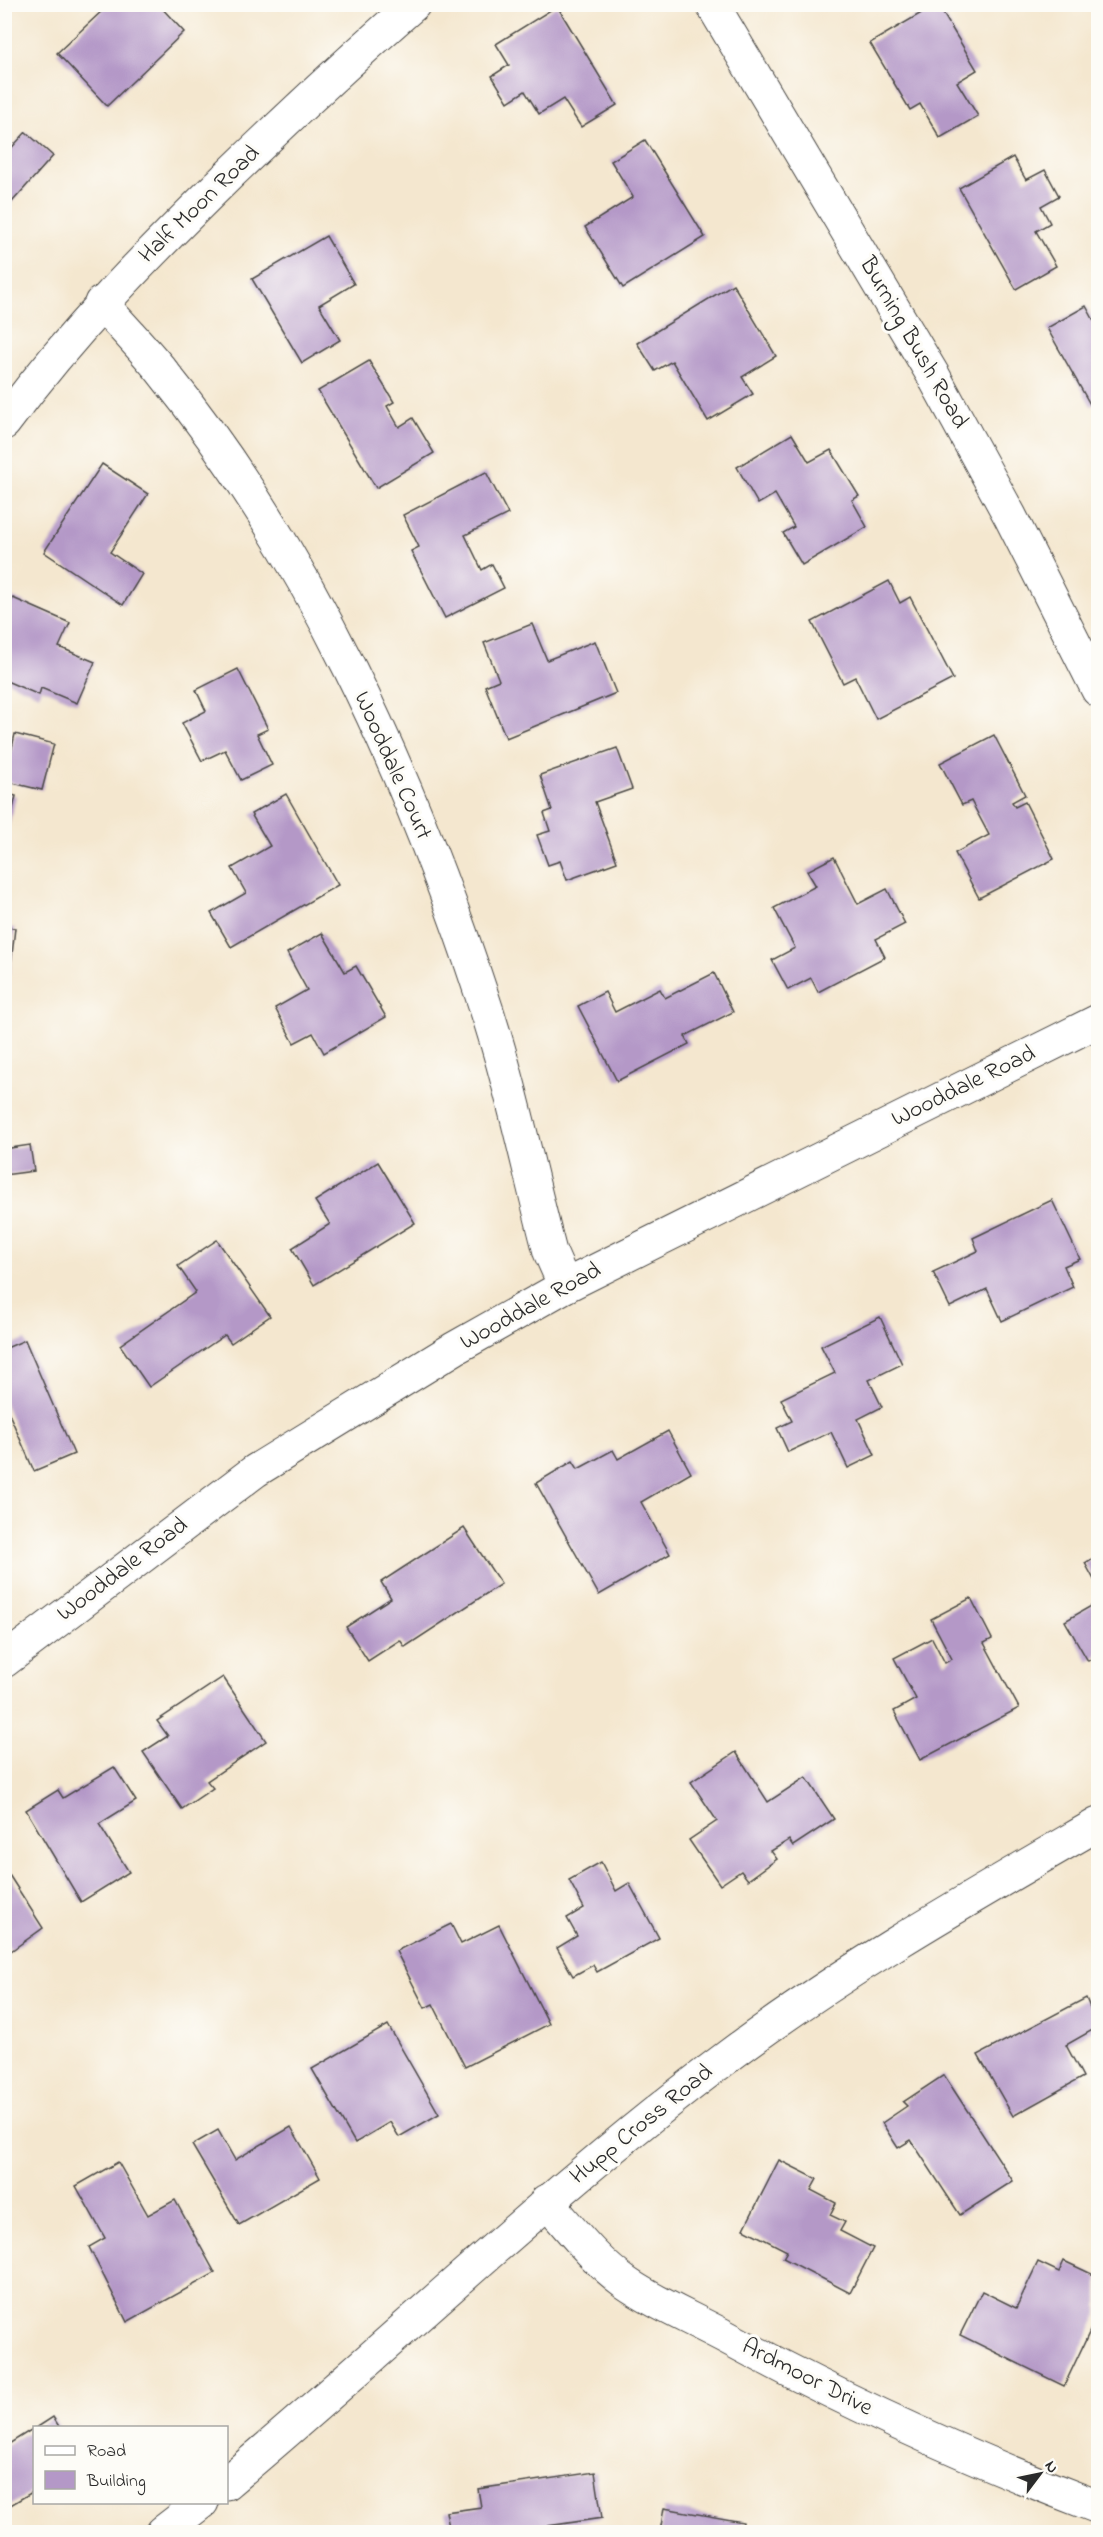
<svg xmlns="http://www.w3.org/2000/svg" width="1103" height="2537" viewBox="0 0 1103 2537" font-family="'Indie Flower',sans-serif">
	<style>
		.building { fill: #b498c7 }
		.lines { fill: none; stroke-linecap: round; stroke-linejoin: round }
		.minor-casing { stroke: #494744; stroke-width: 35 }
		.minor { stroke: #fff; stroke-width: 33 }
		.labels { text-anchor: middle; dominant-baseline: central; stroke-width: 6; stroke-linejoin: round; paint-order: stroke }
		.street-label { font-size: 24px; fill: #2b2b2b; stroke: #fdfcf7 }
	</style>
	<rect width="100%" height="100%" fill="#fdfcf7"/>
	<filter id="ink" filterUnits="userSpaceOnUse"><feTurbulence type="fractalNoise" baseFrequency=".0167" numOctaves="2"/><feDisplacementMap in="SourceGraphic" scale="12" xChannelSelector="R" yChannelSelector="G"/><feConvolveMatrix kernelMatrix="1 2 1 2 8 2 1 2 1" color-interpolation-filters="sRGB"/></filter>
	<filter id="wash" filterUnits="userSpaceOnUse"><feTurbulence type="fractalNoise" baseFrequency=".008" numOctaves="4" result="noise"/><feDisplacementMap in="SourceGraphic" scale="24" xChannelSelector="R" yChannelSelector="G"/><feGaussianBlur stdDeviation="1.35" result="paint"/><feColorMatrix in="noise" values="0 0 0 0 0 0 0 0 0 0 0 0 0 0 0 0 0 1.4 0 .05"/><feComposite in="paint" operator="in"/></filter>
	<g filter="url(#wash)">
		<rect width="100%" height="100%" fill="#f4e7cf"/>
		<g id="blocks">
			<g class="building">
				<path d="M98,4H158L184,32L107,106L57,53L103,10Z"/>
				<path d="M935,5H938L977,70L957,82L978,116L940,138L920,104L910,110L870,43Z"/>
				<path d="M557,6L617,105L581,127L563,99L539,114L525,91L508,102L492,76L509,65L496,44Z"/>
				<path d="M26,132L53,156L4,211V156Z"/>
				<path d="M645,140L705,237L623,288L585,227L633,197L611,161Z"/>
				<path d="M1013,157L1026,180L1045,170L1059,196L1041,206L1050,223L1036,231L1056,266L1016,289L959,188Z"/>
				<path d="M326,236L354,284L319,305L340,340L302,363L252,279Z"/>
				<path d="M733,284L776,356L742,377L753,394L708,421L672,361L655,371L637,343Z"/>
				<path d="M1086,306L1098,328V402L1091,406L1047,328Z"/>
				<path d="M369,361L394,402L387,406L399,427L413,418L434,453L376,488L318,391Z"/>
				<path d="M792,434L809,462L831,450L859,496L852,500L867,527L802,565L783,533L794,527L775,494L758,504L737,467Z"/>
				<path d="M102,464L148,494L110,552L142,574L123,605L44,552Z"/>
				<path d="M486,472L508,514L465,535L482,570L492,564L504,588L445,618L411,551L419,547L403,515Z"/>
				<path d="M889,581L900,603L910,597L953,679L876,719L855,677L843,683L812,622Z"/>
				<path d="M13,598L70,623L59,647L95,662L77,703L41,688L39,695L4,680V617Z"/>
				<path d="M532,624L547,660L595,641L616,693L506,738L485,686L499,680L484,643Z"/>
				<path d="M238,669L268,729L257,734L272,765L241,780L225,750L202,761L182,723L206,711L196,690Z"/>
				<path d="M15,734L54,744L42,790L4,781V750L11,752Z"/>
				<path d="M994,735L1025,795L1012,802L1015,807L1025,802L1054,859L979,898L955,853L989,835L971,801L962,805L940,763Z"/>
				<path d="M617,748L632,789L595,802L617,862L567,880L560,861L548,865L537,835L550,831L544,813L552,810L540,775Z"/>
				<path d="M4,793L16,796L7,833L4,832Z"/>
				<path d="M286,794L338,885L231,947L211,913L246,893L232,868L270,846L251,814Z"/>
				<path d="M834,857L858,904L887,889L905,924L876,939L885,957L818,992L811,978L788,990L772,960L795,948L774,908L816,886L807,871Z"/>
				<path d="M4,927L15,928L10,973H4Z"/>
				<path d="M322,933L345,972L356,966L386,1017L324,1053L313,1033L294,1043L275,1008L307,990L287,953Z"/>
				<path d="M714,973L733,1012L685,1036L689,1044L617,1081L578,1006L605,992L615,1012L660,989L665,998Z"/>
				<path d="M30,1145L34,1171L4,1175V1149Z"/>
				<path d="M378,1162L415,1223L314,1285L292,1248L330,1224L315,1201Z"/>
				<path d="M1052,1200L1080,1259L1064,1266L1073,1287L1002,1321L987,1289L950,1307L933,1272L978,1251L973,1238Z"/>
				<path d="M217,1240L270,1316L231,1343L225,1335L149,1387L120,1345L196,1292L178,1266Z"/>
				<path d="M880,1317L902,1364L869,1380L882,1407L858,1419L875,1455L848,1468L831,1432L788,1452L777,1428L792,1421L781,1399L835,1373L821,1346Z"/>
				<path d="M25,1340L74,1454L34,1471L4,1402V1349Z"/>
				<path d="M668,1431L691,1473L641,1502L670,1554L599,1595L536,1483L573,1461L578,1469L613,1450L618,1459Z"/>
				<path d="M464,1528L501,1584L405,1647L400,1640L368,1661L346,1627L391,1598L381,1582Z"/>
				<path d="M1098,1555V1587L1085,1563Z"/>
				<path d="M971,1598L992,1639L984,1643L1019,1708L920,1760L894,1711L916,1699L894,1658L932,1638L945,1663L952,1659L931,1619Z"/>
				<path d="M1098,1602V1655L1088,1661L1065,1621Z"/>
				<path d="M223,1677L266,1741L207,1781L213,1788L182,1809L143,1752L168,1736L157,1721Z"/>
				<path d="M736,1752L768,1802L806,1777L834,1819L793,1846L789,1840L771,1851L777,1859L748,1880L741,1871L720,1885L689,1840L717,1821L691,1782Z"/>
				<path d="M114,1767L136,1801L99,1824L129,1872L81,1902L26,1810L58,1790L63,1798Z"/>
				<path d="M601,1862L616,1891L629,1883L659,1938L597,1972L593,1965L573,1976L557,1948L577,1936L567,1918L584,1908L569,1880Z"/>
				<path d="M4,1867L43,1928L11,1951L4,1940Z"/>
				<path d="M451,1924L461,1944L499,1925L549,2024L465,2067L433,2004L425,2008L396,1951Z"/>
				<path d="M1086,1998L1098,2027L1066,2045L1083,2077L1013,2116L978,2055Z"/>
				<path d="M388,2025L439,2114L399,2137L390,2122L355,2143L312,2069Z"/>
				<path d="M944,2075L1013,2181L960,2215L911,2140L898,2148L882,2123L907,2106L903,2102Z"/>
				<path d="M291,2127L320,2178L239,2225L192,2145L218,2130L235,2160Z"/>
				<path d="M779,2160L817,2179L811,2190L836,2203L830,2215L845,2222L840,2231L873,2248L850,2293L783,2258L787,2251L744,2229Z"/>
				<path d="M118,2162L148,2215L175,2200L215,2273L127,2322L89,2247L105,2238L76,2186Z"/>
				<path d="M1064,2261L1098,2277V2314L1064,2386L960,2335L982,2291L1016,2308L1038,2262L1059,2272Z"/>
				<path d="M53,2417L60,2428H36Z"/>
				<path d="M34,2428V2491L4,2509V2447Z"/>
				<path d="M595,2472L602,2518L548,2526L549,2532H450L446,2512L481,2507L478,2489Z"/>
				<path d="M664,2508L743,2522L742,2532H660Z"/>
			</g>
		</g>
	</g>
	<g filter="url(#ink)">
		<use href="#blocks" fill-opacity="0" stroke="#494744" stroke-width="1.5"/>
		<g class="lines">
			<defs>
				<g id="minor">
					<path d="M712,4L933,375L1010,516L1098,690"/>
					<path d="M101,303C121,325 142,347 161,370C310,554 410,776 483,999C511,1082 528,1168 550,1252L565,1286"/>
					<path d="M4,423C74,329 147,255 230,174C290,116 351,59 414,4"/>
					<path d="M4,1661L255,1471L455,1348L565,1286L1098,1021"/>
					<path d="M546,2201C571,2229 595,2261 626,2283C656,2304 693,2319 726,2337C846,2402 971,2459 1098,2507"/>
					<path d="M226,2483C396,2341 553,2187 730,2055C845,1969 974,1896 1098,1824"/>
					<path d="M163,2532L202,2502"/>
				</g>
			</defs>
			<use href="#minor" class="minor-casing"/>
			<use href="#minor" class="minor"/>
		</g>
	</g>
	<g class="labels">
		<g class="street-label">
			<text transform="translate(200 205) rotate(-44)">Half Moon Road</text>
			<text transform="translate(913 343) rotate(60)">Burning Bush Road</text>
			<text transform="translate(392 766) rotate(66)">Wooddale Court</text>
			<text transform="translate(964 1087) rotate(-26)">Wooddale Road</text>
			<text transform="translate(531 1307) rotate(-29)">Wooddale Road</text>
			<text transform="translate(123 1570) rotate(-37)">Wooddale Road</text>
			<text transform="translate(642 2125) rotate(-39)">Hupp Cross Road</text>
			<text transform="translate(807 2378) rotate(27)">Ardmoor Drive</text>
		</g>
	</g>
	<rect width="1103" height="2537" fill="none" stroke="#fdfcf7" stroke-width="24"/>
	<rect x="33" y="2426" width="195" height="78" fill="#fdfcf7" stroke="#a9a8a5" stroke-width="1.5"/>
	<rect x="45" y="2446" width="30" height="9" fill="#ffffff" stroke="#a9a8a5" stroke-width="1.5"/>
	<text x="87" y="2456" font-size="18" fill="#2b2b2b">Road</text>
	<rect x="45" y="2471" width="30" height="18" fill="#b498c7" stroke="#a9a8a5" stroke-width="1.5"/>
	<text x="87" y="2486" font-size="18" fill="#2b2b2b">Building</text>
	<g transform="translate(1040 2474) rotate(58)" stroke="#fdfcf7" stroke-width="4.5" paint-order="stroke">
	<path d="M0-4.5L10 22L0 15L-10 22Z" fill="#2b2b2b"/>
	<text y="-9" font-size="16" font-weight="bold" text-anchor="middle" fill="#2b2b2b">N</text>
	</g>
</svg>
